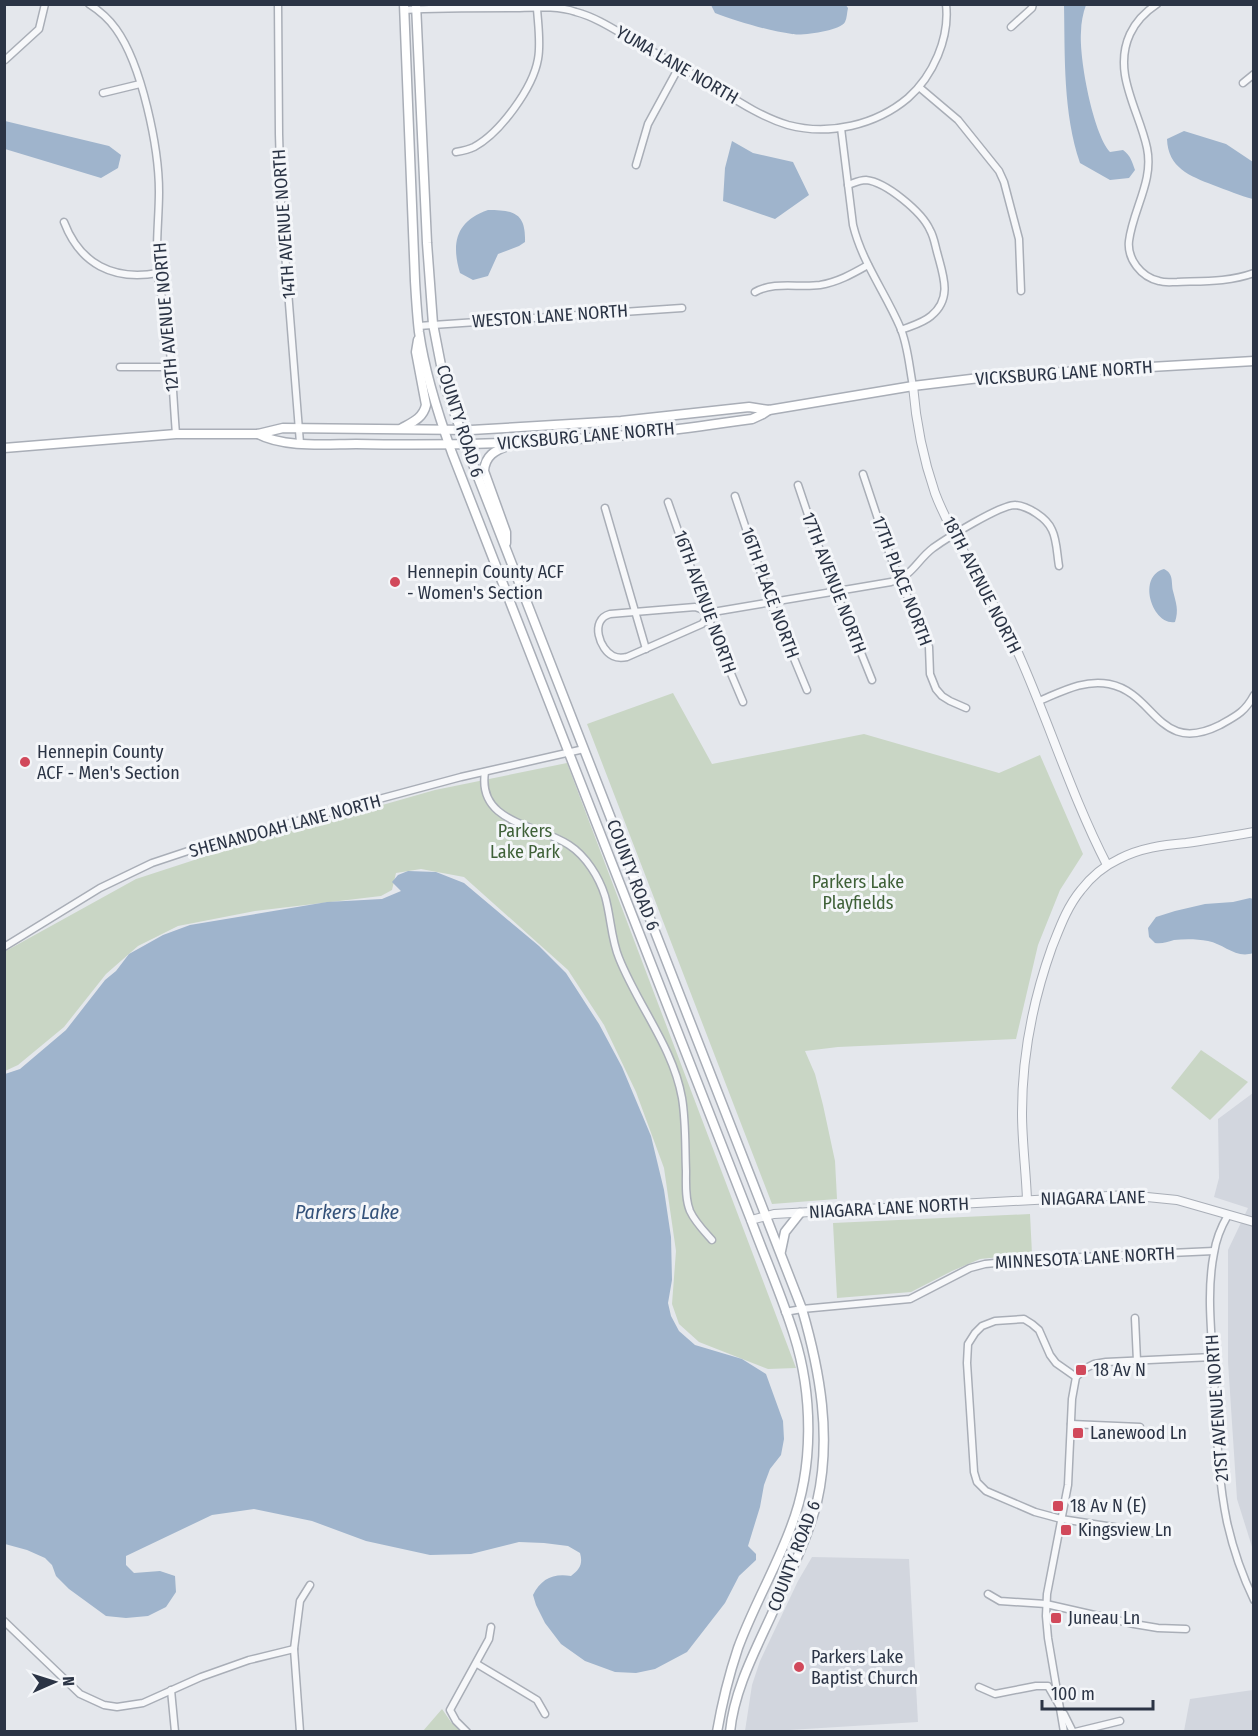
<svg xmlns="http://www.w3.org/2000/svg" width="1258" height="1736" viewBox="0 0 1258 1736" font-family="'Fira Sans Condensed',sans-serif">
	<style>
		.built { fill: #d2d6de }
		.green { fill: #c9d6c5 }
		.water { fill: #9fb4cc }
		.lines { fill: none; stroke-linecap: round; stroke-linejoin: round }
		.minor-casing { stroke: #a9aeb7; stroke-width: 9 }
		.tertiary-casing { stroke: #a9aeb7; stroke-width: 10 }
		.secondary-casing { stroke: #a9aeb7; stroke-width: 11 }
		.minor { stroke: #f7f8fa; stroke-width: 6 }
		.tertiary { stroke: #f7f8fa; stroke-width: 8 }
		.secondary { stroke: #fff; stroke-width: 8 }
		.poi-dot { fill: #d1495b; stroke: #f4f6f9; stroke-width: 2 }
		.labels { text-anchor: middle; dominant-baseline: central; stroke-width: 6; stroke-linejoin: round; paint-order: stroke }
		.street-label { font-size: 18px; fill: #2b3445; stroke: #f4f6f9 }
		.poi-label { font-size: 18px; fill: #2b3445; stroke: #f4f6f9; text-anchor: start }
		.park-label { font-size: 18px; fill: #3f6138; stroke: #f4f6f9 }
		.water-label { font-size: 20px; font-style: italic; fill: #34527a; stroke: #f4f6f9 }
	</style>
	<rect width="100%" height="100%" fill="#e4e7ec"/>
	<g class="built">
		<path d="M1253,1093V1550L1237,1499L1228,1362V1250L1248,1208L1214,1197L1219,1178L1218,1119Z"/>
		<path d="M812,1557L909,1559L918,1722L773,1731H745L752,1685L760,1661L798,1581Z"/>
		<path d="M1253,1690V1731H1184L1190,1699Z"/>
	</g>
	<g class="green">
		<path d="M673,693L712,764L864,734L999,773L1040,755L1083,854L1060,890L1038,945L1016,1039L838,1047L805,1051L815,1074L823,1105L835,1161L837,1199L772,1204L587,724Z"/>
		<path d="M567,763L796,1368L768,1369L699,1342L679,1324L672,1304L676,1251L664,1168L636,1092L604,1025L568,970L464,877L421,869L396,873L392,890L381,896L255,911L178,926L138,946L106,974L64,1027L18,1065L5,1071L4,952L136,879L231,848L435,790Z"/>
		<path d="M1201,1050L1248,1082L1210,1120L1171,1088Z"/>
		<path d="M1030,1214L1032,1254L980,1259L952,1271L911,1292L837,1298L833,1223Z"/>
		<path d="M442,1709L451,1722L461,1731H423Z"/>
	</g>
	<g class="water">
		<path d="M845,4L848,8C847,12 847,18 845,22C840,31 802,36 792,34C769,31 736,21 715,13L711,5Z"/>
		<path d="M1064,5H1086C1083,13 1081,23 1081,32C1079,58 1093,133 1110,152L1123,150C1131,156 1132,162 1135,170L1129,178L1110,180L1080,163C1063,113 1065,57 1064,5Z"/>
		<path d="M5,121L109,146L121,155L118,168L101,178L5,149Z"/>
		<path d="M1184,131L1226,144L1253,162V199C1240,196 1227,190 1213,185C1190,176 1168,168 1167,139Z"/>
		<path d="M732,141L753,153L793,162L809,195L775,219L723,201L725,168Z"/>
		<path d="M488,210C514,210 526,213 525,242L519,246L498,254L488,276L473,280L460,273C451,243 456,221 488,210Z"/>
		<path d="M1164,569C1174,574 1171,582 1173,591C1176,603 1179,610 1175,622C1153,626 1136,577 1164,569Z"/>
		<path d="M408,871L436,872L464,883L539,946L566,973L599,1024L622,1067L651,1136L664,1190L671,1237L672,1280L668,1303L671,1316L679,1331L695,1345L742,1359L766,1374L783,1421L784,1439L781,1455L770,1469L764,1485L760,1507L748,1546L756,1554V1560L739,1576L725,1603L687,1652L655,1669L636,1673L615,1672L585,1661L561,1644L545,1623L536,1605L533,1595C541,1579 553,1573 571,1576C580,1569 583,1564 580,1553L568,1546L544,1543L519,1542L471,1554L430,1555L366,1541L312,1521L254,1509L212,1515L126,1556V1565L134,1573L160,1571L175,1576L176,1592L166,1607L148,1616L126,1618L106,1616L69,1589L56,1576L52,1565L45,1558L27,1550L5,1544V1074L20,1069L66,1030L105,980L116,971L129,954L163,935L190,925L327,902L382,899L401,891L392,882L398,875Z"/>
		<path d="M1250,898L1253,899V953C1236,959 1224,944 1208,941C1197,939 1185,939 1174,940C1167,942 1162,944 1155,943L1149,937L1148,928L1156,917L1175,911L1205,904L1233,902Z"/>
	</g>
	<g class="lines">
		<defs>
			<g id="minor">
				<path d="M89,4C100,11 109,19 116,29C142,65 159,148 159,192C159,219 155,247 158,274C159,291 165,307 167,324C172,360 173,397 176,434"/>
				<path d="M278,4L279,134L281,202L300,443"/>
				<path d="M1157,4C1145,12 1136,21 1130,34C1112,73 1139,110 1147,148C1154,181 1133,209 1129,241C1127,259 1141,277 1159,281C1165,283 1171,282 1177,282C1203,281 1229,282 1254,273"/>
				<path d="M404,10C439,8 474,8 509,8C531,8 555,5 576,12C595,17 612,28 629,38C657,54 684,69 712,85C736,100 761,117 788,125C829,136 876,125 908,98C933,76 950,38 946,4"/>
				<path d="M1011,27L1032,8L1033,4"/>
				<path d="M5,60L39,29L45,4"/>
				<path d="M1243,83L1254,74"/>
				<path d="M919,87L958,120L999,171L1004,182L1019,239L1021,291"/>
				<path d="M103,93L140,84"/>
				<path d="M841,128L853,225C862,262 885,292 900,327C908,345 909,366 913,386"/>
				<path d="M456,152C462,151 468,150 474,147C500,133 533,88 538,59C541,43 538,25 537,8"/>
				<path d="M636,165L648,124L679,67"/>
				<path d="M848,185C854,183 859,180 866,180C886,182 922,212 930,230C934,237 935,245 937,252C943,275 953,298 931,316C923,323 911,326 901,330"/>
				<path d="M64,222C80,264 113,281 158,273"/>
				<path d="M755,292C774,281 799,288 820,285C838,282 852,274 868,265"/>
				<path d="M418,326L682,308"/>
				<path d="M120,367H171"/>
				<path d="M863,474L891,558L929,647L930,674L936,689L942,696L950,701L966,708"/>
				<path d="M798,485L834,592L843,608L872,680"/>
				<path d="M735,496L771,603L807,690"/>
				<path d="M668,502L713,631L743,702"/>
				<path d="M605,508L646,649"/>
				<path d="M695,607L701,609L707,613L706,619L702,624L627,657C622,658 617,658 613,656C600,650 589,620 610,614Z"/>
				<path d="M707,613L891,582C914,575 916,561 933,548C947,538 1000,505 1015,505C1028,506 1047,518 1052,530C1057,540 1057,555 1059,566"/>
				<path d="M1039,701C1061,692 1084,679 1109,684C1156,693 1158,756 1220,725C1236,716 1245,712 1254,695"/>
				<path d="M485,772C477,824 538,824 569,845C586,856 599,877 605,896C611,917 611,939 619,958C638,1006 673,1047 682,1098C686,1122 685,1146 686,1171C686,1184 685,1199 690,1211C695,1222 704,1231 712,1240"/>
				<path d="M4,947L100,888L152,863L197,848L461,777L584,749"/>
				<path d="M1228,1215C1221,1227 1216,1239 1214,1253C1206,1293 1212,1336 1214,1377C1217,1425 1217,1474 1227,1522C1233,1549 1242,1575 1254,1600"/>
				<path d="M785,1312L802,1309L910,1299L970,1268L985,1264L1038,1259L1214,1251"/>
				<path d="M1135,1318L1137,1361"/>
				<path d="M1076,1377L1056,1363L1050,1355L1039,1330L1032,1324L1024,1319L995,1321L982,1326L975,1333L968,1344L967,1363L974,1472L977,1482L986,1491L1035,1512L1061,1519L1153,1533"/>
				<path d="M1071,1424L1140,1427"/>
				<path d="M988,1594L1000,1601L1046,1604L1134,1624L1158,1628L1186,1629"/>
				<path d="M4,1621L80,1694L104,1705L117,1707L143,1703L201,1677L249,1660L294,1649"/>
				<path d="M477,1664L537,1700L545,1714"/>
				<path d="M979,1687L995,1694L1036,1686H1048L1059,1705"/>
				<path d="M171,1690L175,1732"/>
				<path d="M1064,1714L1073,1732"/>
				<path d="M300,1732L294,1649L300,1601L310,1585"/>
				<path d="M467,1732L456,1721L450,1710L489,1639L491,1627"/>
				<path d="M1064,1732L1048,1638L1046,1616L1047,1594L1068,1485L1072,1399L1076,1377L1086,1368L1094,1364L1106,1362L1213,1357"/>
				<path d="M1075,1732L1120,1721"/>
			</g>
			<g id="tertiary">
				<path d="M913,386C916,423 923,458 935,493C945,520 960,545 974,570C990,598 1005,626 1019,655C1050,725 1072,797 1107,865"/>
				<path d="M1027,1200C1026,1171 1022,1142 1022,1113C1022,1056 1033,1000 1052,947C1060,927 1067,907 1081,890C1091,877 1104,866 1119,859C1140,848 1163,845 1186,843C1208,840 1231,836 1254,832"/>
				<path d="M751,1220L774,1214L1127,1195L1177,1200L1254,1222"/>
			</g>
			<g id="secondary">
				<path d="M404,4L415,281C416,298 417,315 419,332C425,374 438,414 452,453L751,1220C765,1258 782,1296 794,1335C813,1395 814,1468 791,1527C776,1568 753,1607 738,1648C729,1675 722,1703 717,1732"/>
				<path d="M416,4L427,243L433,324L445,386L469,454L802,1309C820,1371 832,1437 817,1502C807,1541 787,1579 771,1616C754,1653 734,1691 730,1732"/>
				<path d="M402,428C413,422 423,418 426,405L416,352L418,340"/>
				<path d="M258,434C284,448 327,444 356,444C450,446 545,443 639,434C676,430 714,424 752,419L763,414L769,410"/>
				<path d="M4,448L176,434H258L283,428L471,430L621,421L749,407L769,410L913,386L996,376L1254,361"/>
				<path d="M506,543V532L484,471C485,456 495,450 508,446"/>
				<path d="M781,1251L785,1232L800,1213"/>
			</g>
		</defs>
		<use href="#minor" class="minor-casing"/>
		<use href="#tertiary" class="tertiary-casing"/>
		<use href="#secondary" class="secondary-casing"/>
		<use href="#minor" class="minor"/>
		<use href="#tertiary" class="tertiary"/>
		<use href="#secondary" class="secondary"/>
	</g>
	<g class="poi-dot">
		<circle cx="395" cy="582" r="6"/>
		<circle cx="25" cy="762" r="6"/>
		<rect x="1075" y="1364" width="12" height="12" rx="3"/>
		<rect x="1072" y="1427" width="12" height="12" rx="3"/>
		<rect x="1052" y="1500" width="12" height="12" rx="3"/>
		<rect x="1060" y="1524" width="12" height="12" rx="3"/>
		<rect x="1050" y="1612" width="12" height="12" rx="3"/>
		<circle cx="799" cy="1667" r="6"/>
	</g>
	<g class="labels">
		<g class="street-label">
			<text transform="translate(677 65) rotate(30)">YUMA LANE NORTH</text>
			<text transform="translate(284 224) rotate(-94)">14TH AVENUE NORTH</text>
			<text transform="translate(550 316) rotate(-4)">WESTON LANE NORTH</text>
			<text transform="translate(166 317) rotate(-95)">12TH AVENUE NORTH</text>
			<text transform="translate(1064 373) rotate(-4)">VICKSBURG LANE NORTH</text>
			<text transform="translate(460 421) rotate(72)">COUNTY ROAD 6</text>
			<text transform="translate(586 436) rotate(-5)">VICKSBURG LANE NORTH</text>
			<text transform="translate(902 581) rotate(69)">17TH PLACE NORTH</text>
			<text transform="translate(834 583) rotate(69)">17TH AVENUE NORTH</text>
			<text transform="translate(982 585) rotate(63)">18TH AVENUE NORTH</text>
			<text transform="translate(770 593) rotate(70)">16TH PLACE NORTH</text>
			<text transform="translate(705 602) rotate(70)">16TH AVENUE NORTH</text>
			<text transform="translate(285 826) rotate(-15)">SHENANDOAH LANE NORTH</text>
			<text transform="translate(633 875) rotate(69)">COUNTY ROAD 6</text>
			<text transform="translate(1093 1198) rotate(-1)">NIAGARA LANE</text>
			<text transform="translate(889 1208) rotate(-3)">NIAGARA LANE NORTH</text>
			<text transform="translate(1085 1258) rotate(-3)">MINNESOTA LANE NORTH</text>
			<text transform="translate(1217 1408) rotate(-94)">21ST AVENUE NORTH</text>
			<text transform="translate(794 1556) rotate(-69)">COUNTY ROAD 6</text>
		</g>
		<g class="poi-label">
			<text x="407" y="572">Hennepin County ACF<tspan x="407" dy="21">- Women's Section</tspan></text>
			<text x="37" y="752">Hennepin County<tspan x="37" dy="21">ACF - Men's Section</tspan></text>
			<text x="1093" y="1370">18 Av N</text>
			<text x="1090" y="1433">Lanewood Ln</text>
			<text x="1070" y="1506">18 Av N (E)</text>
			<text x="1078" y="1530">Kingsview Ln</text>
			<text x="1068" y="1618">Juneau Ln</text>
			<text x="811" y="1657">Parkers Lake<tspan x="811" dy="21">Baptist Church</tspan></text>
		</g>
		<g class="park-label">
			<text x="525" y="831">Parkers<tspan x="525" dy="21">Lake Park</tspan></text>
			<text x="858" y="882">Parkers Lake<tspan x="858" dy="21">Playfields</tspan></text>
		</g>
		<g class="water-label">
			<text x="347" y="1212">Parkers Lake</text>
		</g>
	</g>
	<rect width="1258" height="1736" fill="none" stroke="#2b3445" stroke-width="12"/>
	<g transform="translate(54 1682) rotate(87)" stroke="#f4f6f9" stroke-width="4.5" paint-order="stroke">
	<path d="M0-4.5L10 22L0 15L-10 22Z" fill="#2b3445"/>
	<text y="-9" font-size="16" font-weight="bold" text-anchor="middle" fill="#2b3445">N</text>
	</g>
	<path d="M1042 1700v9h111v-9" fill="none" stroke="#2b3445" stroke-width="3"/>
	<text x="1051" y="1700" font-size="18" fill="#2b3445" stroke="#f4f6f9" stroke-width="4.5" paint-order="stroke">100 m</text>
</svg>
